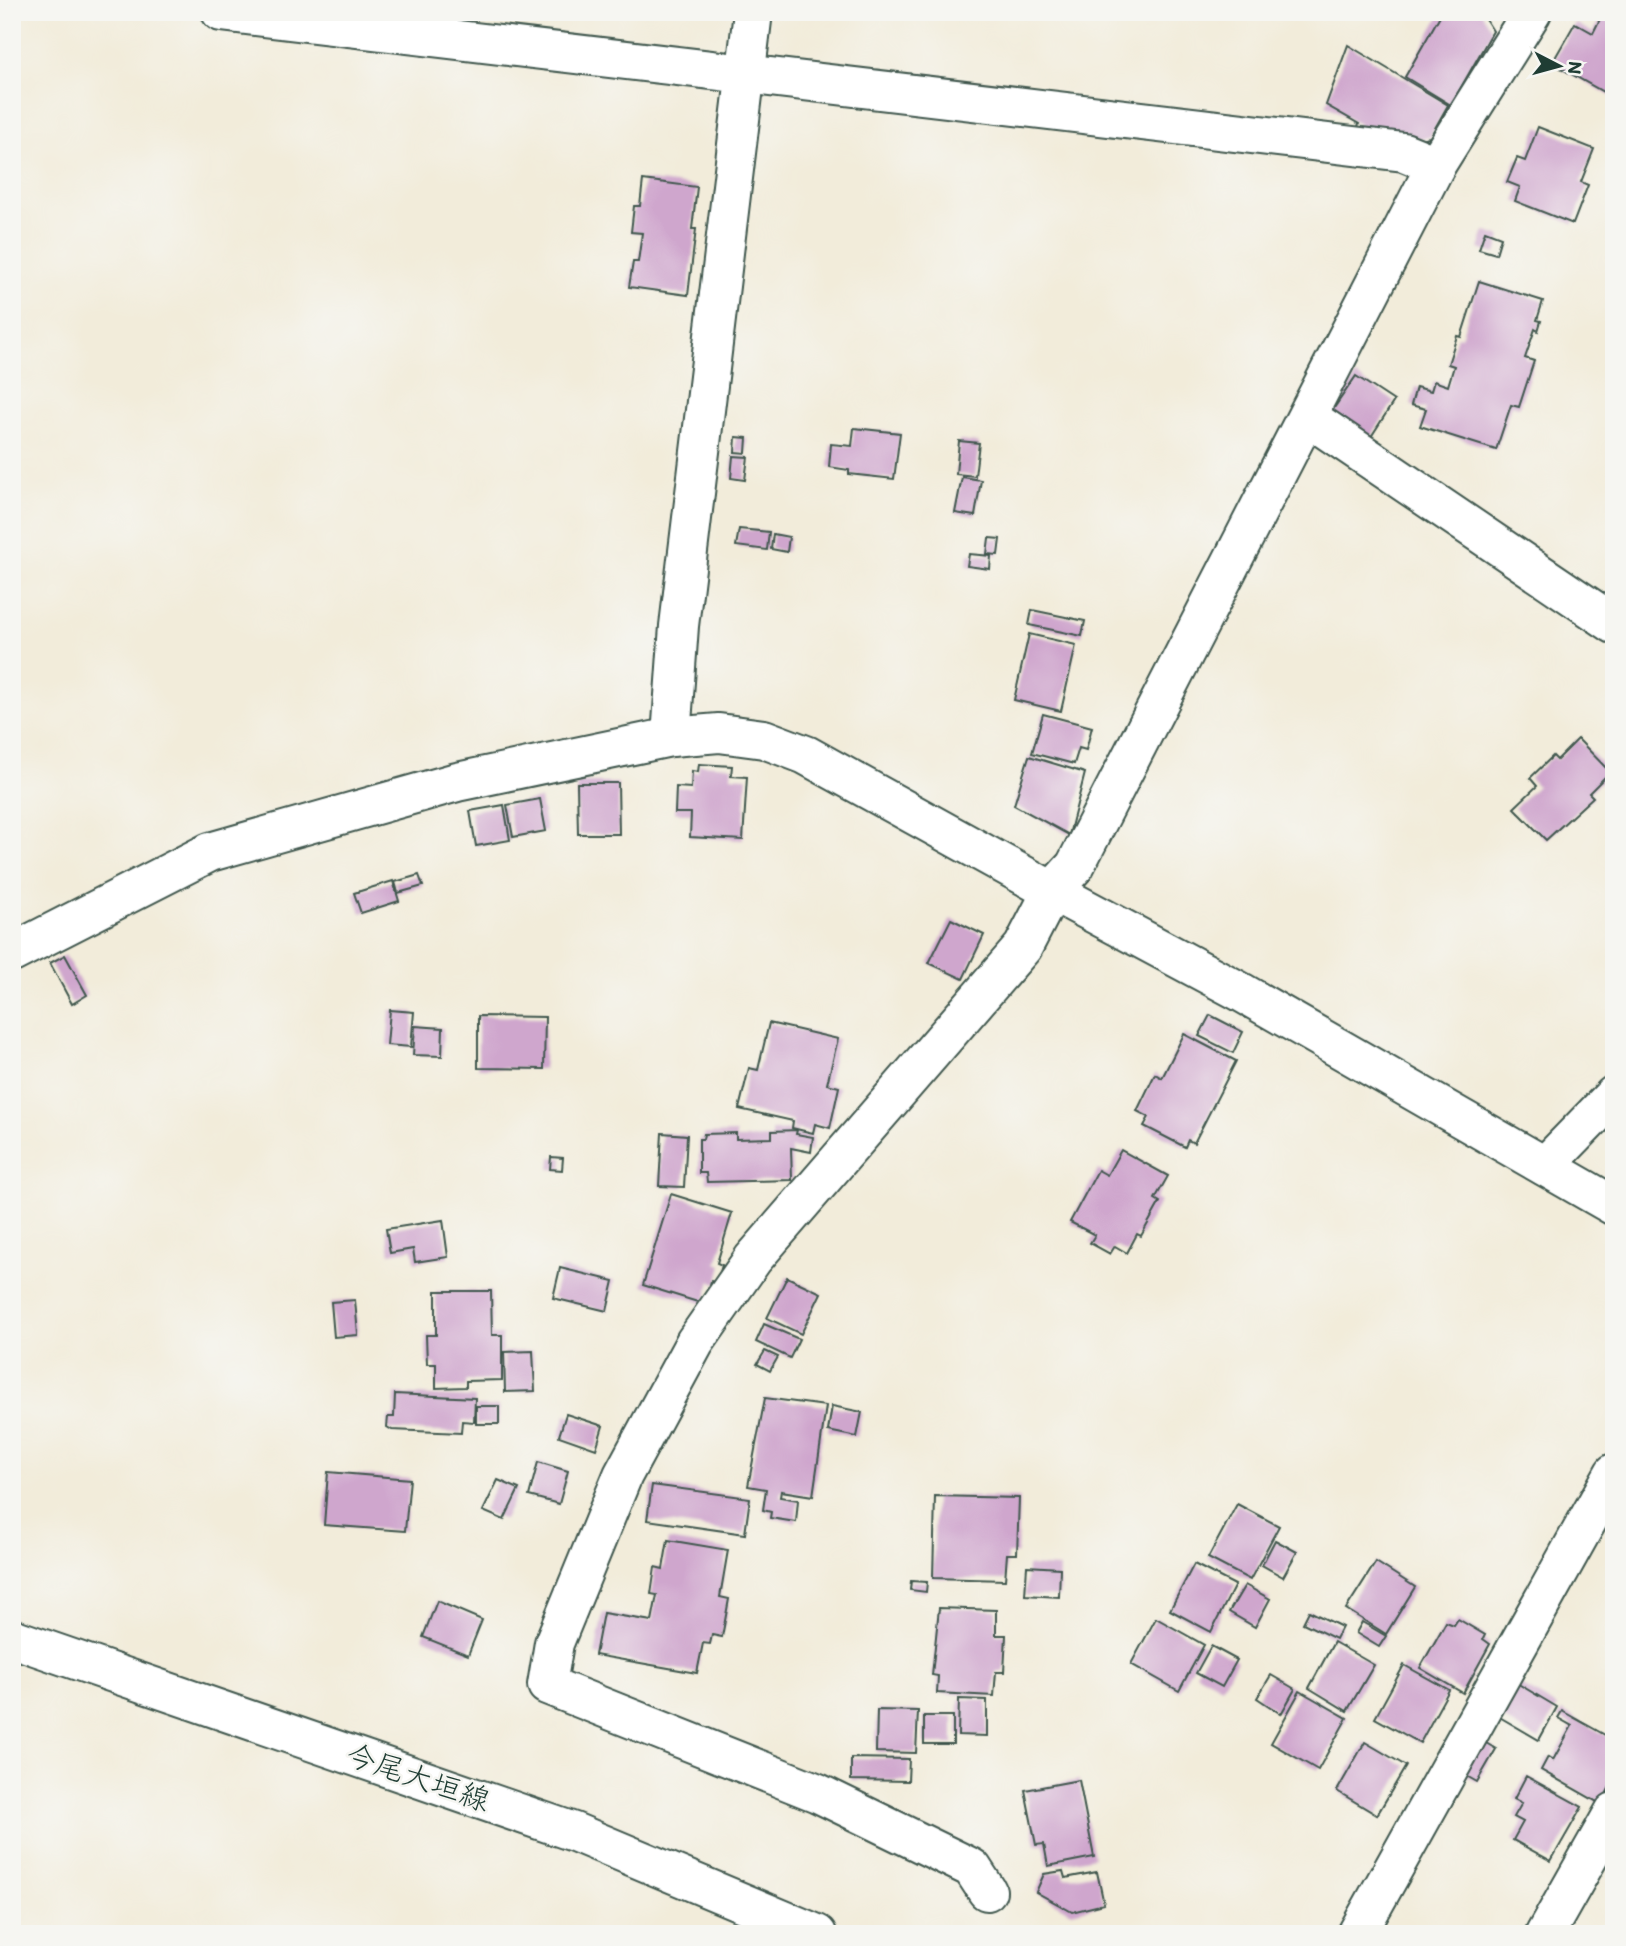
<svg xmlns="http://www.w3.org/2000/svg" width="1626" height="1946" viewBox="0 0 1626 1946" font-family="Itim,'Klee One',sans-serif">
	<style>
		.building { fill: #cfa6cd }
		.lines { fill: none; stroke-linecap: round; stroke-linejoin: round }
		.street-casing { stroke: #3f574d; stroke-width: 42 }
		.secondary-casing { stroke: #3f574d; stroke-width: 42 }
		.street { stroke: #fff; stroke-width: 38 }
		.secondary { stroke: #fff; stroke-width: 38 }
		.labels { text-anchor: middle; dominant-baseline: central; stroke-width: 5; stroke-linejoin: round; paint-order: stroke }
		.street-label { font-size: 30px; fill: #1f3d34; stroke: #f6f6f2 }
	</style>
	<rect width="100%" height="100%" fill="#f6f6f2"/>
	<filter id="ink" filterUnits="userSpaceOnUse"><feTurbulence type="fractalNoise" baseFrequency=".0143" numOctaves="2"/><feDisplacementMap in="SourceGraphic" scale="14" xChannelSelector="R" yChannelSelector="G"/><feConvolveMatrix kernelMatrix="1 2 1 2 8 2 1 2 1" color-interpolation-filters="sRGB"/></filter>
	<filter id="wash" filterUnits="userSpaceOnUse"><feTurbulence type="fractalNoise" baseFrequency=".00686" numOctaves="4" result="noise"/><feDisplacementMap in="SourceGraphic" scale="28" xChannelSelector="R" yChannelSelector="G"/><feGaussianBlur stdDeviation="1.57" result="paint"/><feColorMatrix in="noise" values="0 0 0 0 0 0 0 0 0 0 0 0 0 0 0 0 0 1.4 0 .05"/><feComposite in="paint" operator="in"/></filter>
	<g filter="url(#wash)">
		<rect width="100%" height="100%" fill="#f2ecda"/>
		<g id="blocks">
			<g class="building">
				<path d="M1442,12H1481L1493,31L1451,105L1405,77Z"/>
				<path d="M1601,17L1614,24V98L1552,63L1575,23L1593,33Z"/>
				<path d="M1348,45L1448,105L1430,137L1413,140L1355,134L1359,124L1326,105Z"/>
				<path d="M1538,127L1594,149L1581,182L1588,185L1573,224L1515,201L1520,187L1507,182L1517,158L1525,161Z"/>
				<path d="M643,180L697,187L692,229H696L688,295L629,287L633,262H638L642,233L631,232L634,206H640Z"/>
				<path d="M1485,231L1501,237L1496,254L1479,249Z"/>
				<path d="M1479,281L1543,301L1537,320L1541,321L1538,331L1535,329L1525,358L1534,361L1519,407L1511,405L1496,450L1420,426L1426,409L1411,405L1416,387L1431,391L1434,381L1448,386L1454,366L1448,364L1457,336L1461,337Z"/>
				<path d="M1356,376L1394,401L1367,443L1328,417Z"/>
				<path d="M854,428L900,433L894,479L849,474V470L829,467L831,444L852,446Z"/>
				<path d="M736,437L747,438L746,453L735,452Z"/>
				<path d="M959,441L979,443L975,476L956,474Z"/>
				<path d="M733,456L748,457L745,480L731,478Z"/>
				<path d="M962,477L981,480L975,516L955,513Z"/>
				<path d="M739,529L769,532L767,550L736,546Z"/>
				<path d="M773,534L789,537L787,552L771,549Z"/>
				<path d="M989,538L1000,539L998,555L987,554Z"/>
				<path d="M969,554L991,556L990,569L967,566Z"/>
				<path d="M1032,610L1085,621L1082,636L1029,625Z"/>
				<path d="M1029,634L1076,645L1061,711L1014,700Z"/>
				<path d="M1043,714L1092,727L1086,750L1079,748L1074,764L1032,753Z"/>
				<path d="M1578,739L1610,772L1589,793L1593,797L1546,840L1514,808L1537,786L1530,778L1553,756L1557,760Z"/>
				<path d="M1029,756L1085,773L1069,835L1014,805Z"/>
				<path d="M699,764L732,766L731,776L747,777L743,840L690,837L691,813H675L676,787L691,788L692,771L698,772Z"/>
				<path d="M577,783H618L619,834H578Z"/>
				<path d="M540,799L546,831L513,837L507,805Z"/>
				<path d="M504,805L510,840L476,846L470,811Z"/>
				<path d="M419,875L423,886L398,893L395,882Z"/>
				<path d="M393,881L399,901L361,913L354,893Z"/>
				<path d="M951,919L984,935L963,979L929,963Z"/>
				<path d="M65,955L87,995L72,1004L50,963Z"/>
				<path d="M390,1010L414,1012L411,1047L387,1045Z"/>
				<path d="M1210,1015L1243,1032L1233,1053L1199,1036Z"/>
				<path d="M478,1016L545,1017L544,1069L478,1068Z"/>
				<path d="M769,1023L838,1039L827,1084L839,1087L830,1128L815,1124L813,1133L792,1128L793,1121L739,1109L749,1068L758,1070Z"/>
				<path d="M415,1026L443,1028L442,1056L413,1055Z"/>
				<path d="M1184,1034L1236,1061L1194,1143L1188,1140L1185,1147L1144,1126L1149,1117L1137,1111L1155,1074L1162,1078Z"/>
				<path d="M797,1130L796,1134L813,1137L811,1152L791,1148L792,1180L707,1182L706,1173H699V1139H703L704,1134L736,1133V1139L772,1138V1131Z"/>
				<path d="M662,1133L687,1135L684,1187L659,1186Z"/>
				<path d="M1121,1150L1168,1176L1155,1199L1160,1202L1141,1236L1137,1234L1127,1253L1115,1246L1110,1254L1090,1243L1095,1235L1070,1222L1098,1170L1107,1175Z"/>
				<path d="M551,1157L563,1158L562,1170L550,1169Z"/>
				<path d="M671,1194L732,1213L717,1263L722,1265L717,1283L711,1281L704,1304L643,1285Z"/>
				<path d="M443,1220L448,1257L415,1262L413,1249L390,1253L386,1229Z"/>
				<path d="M560,1268L614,1281L607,1311L553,1298Z"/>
				<path d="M787,1277L821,1293L801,1334L767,1318Z"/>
				<path d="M436,1291H491L492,1335H502V1380L466,1381V1387L436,1388V1364H427L426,1335H436Z"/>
				<path d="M355,1300L358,1335L334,1337L331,1302Z"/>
				<path d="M764,1324L799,1339L790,1358L756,1342Z"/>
				<path d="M533,1351L535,1391L505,1392L504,1352Z"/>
				<path d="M765,1351L778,1357L770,1371L757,1364Z"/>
				<path d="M395,1394L475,1398L474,1422L462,1421L461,1433L392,1430L387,1427L388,1417H394Z"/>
				<path d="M765,1398L826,1406L813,1496L781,1491L780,1497L798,1500L796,1522L770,1518L771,1512L763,1510L766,1489L748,1486Z"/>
				<rect x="476" y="1406" width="23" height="18"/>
				<path d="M832,1406L862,1412L857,1437L828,1431Z"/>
				<path d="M566,1414L603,1426L596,1449L559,1436Z"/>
				<path d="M538,1462L568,1471L559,1504L529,1496Z"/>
				<path d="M328,1472L410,1479L405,1531L324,1525Z"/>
				<path d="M498,1480L519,1489L504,1520L483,1511Z"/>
				<path d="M652,1485L750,1498L745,1534L647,1520Z"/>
				<path d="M935,1496L1019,1498L1017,1554H1007L1005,1580L933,1578Z"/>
				<path d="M1237,1504L1279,1526L1250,1580L1208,1558Z"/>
				<path d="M668,1540L728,1550L720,1597L729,1599L722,1637L712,1635L710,1644L703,1643L697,1673L595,1655L603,1613L652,1621L657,1595L651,1594L655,1567L663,1569Z"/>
				<path d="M1275,1540L1297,1552L1283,1577L1262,1565Z"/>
				<path d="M1376,1562L1415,1587L1386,1634L1346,1609Z"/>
				<path d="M1194,1564L1235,1585L1211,1632L1170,1610Z"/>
				<path d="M1027,1566L1060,1568L1059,1597L1025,1595Z"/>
				<path d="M911,1581L927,1582L926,1592L910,1590Z"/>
				<path d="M1245,1585L1270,1599L1255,1627L1229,1612Z"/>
				<path d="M437,1601L482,1620L468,1655L423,1637Z"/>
				<path d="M939,1608L996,1610V1635H1006L1004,1672H996L994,1696L937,1693L938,1676L932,1675Z"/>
				<path d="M1309,1611L1342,1627L1336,1639L1303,1623Z"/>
				<path d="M1156,1618L1204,1645L1179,1691L1131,1664Z"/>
				<path d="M1458,1619L1485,1635L1483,1639L1490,1644L1463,1693L1420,1668L1446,1622L1454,1625Z"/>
				<path d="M1362,1622L1386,1636L1379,1647L1356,1633Z"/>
				<path d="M1334,1642L1374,1665L1347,1711L1309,1688Z"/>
				<path d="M1211,1646L1237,1660L1222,1687L1196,1673Z"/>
				<path d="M1404,1665L1449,1690L1420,1743L1375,1718Z"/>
				<path d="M1271,1675L1295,1689L1281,1714L1257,1698Z"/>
				<path d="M1510,1679L1557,1707L1539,1740L1491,1712Z"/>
				<path d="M1300,1691L1347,1718L1318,1770L1271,1743Z"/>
				<path d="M959,1699L987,1700V1736L958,1735Z"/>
				<path d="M877,1710L918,1711L916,1753L876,1752Z"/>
				<path d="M1562,1711L1614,1740V1779L1601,1804L1541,1770L1548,1757L1553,1760L1572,1726L1558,1718Z"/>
				<rect x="924" y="1716" width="29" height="28"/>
				<path d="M1476,1737L1496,1749L1477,1782L1456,1770Z"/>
				<path d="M1365,1742L1406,1766L1377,1815L1337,1791Z"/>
				<path d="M851,1758L909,1759L908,1781L851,1780Z"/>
				<path d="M1526,1776L1582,1807L1551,1861L1513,1840L1523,1822L1514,1817L1522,1803L1514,1799Z"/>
				<path d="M1079,1780L1094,1857L1048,1866L1044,1844L1036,1845L1025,1790Z"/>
				<path d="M1063,1871L1065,1878L1097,1872L1104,1904L1072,1912L1036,1892L1044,1874Z"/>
			</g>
		</g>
	</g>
	<g filter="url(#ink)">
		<use href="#blocks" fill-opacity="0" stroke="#3f574d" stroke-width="2"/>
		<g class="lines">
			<defs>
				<g id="street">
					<path d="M221,12L1404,152L1436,165"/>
					<path d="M1308,417L1614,624"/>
					<path d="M1545,1166L1614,1095"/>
					<path d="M987,1891L972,1868L818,1793L547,1685L554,1643L623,1475L695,1342L753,1259L1023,947L1052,891L1075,866L1436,165L1532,12"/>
					<path d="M1357,1934L1614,1473"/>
					<path d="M1545,1934L1614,1812"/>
				</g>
				<g id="secondary">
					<path d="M671,737L679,626L753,12"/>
					<path d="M12,953L210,852L457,782L671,737L719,733L764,739L806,755L1052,891L1241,992L1614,1206"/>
					<path d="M12,1638L574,1832L817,1934"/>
				</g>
			</defs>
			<use href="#street" class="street-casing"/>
			<use href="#secondary" class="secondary-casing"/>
			<use href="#street" class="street"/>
			<use href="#secondary" class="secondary"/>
		</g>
	</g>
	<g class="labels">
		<g class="street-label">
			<text transform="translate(418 1777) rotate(19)">今尾大垣線</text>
		</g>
	</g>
	<rect width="1626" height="1946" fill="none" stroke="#f6f6f2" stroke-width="42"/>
	<g transform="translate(1559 66) rotate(96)" stroke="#f6f6f2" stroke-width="5" paint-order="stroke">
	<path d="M0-5L12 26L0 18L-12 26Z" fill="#1f3d34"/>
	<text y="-10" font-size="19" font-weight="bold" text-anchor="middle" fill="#1f3d34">N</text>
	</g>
</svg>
